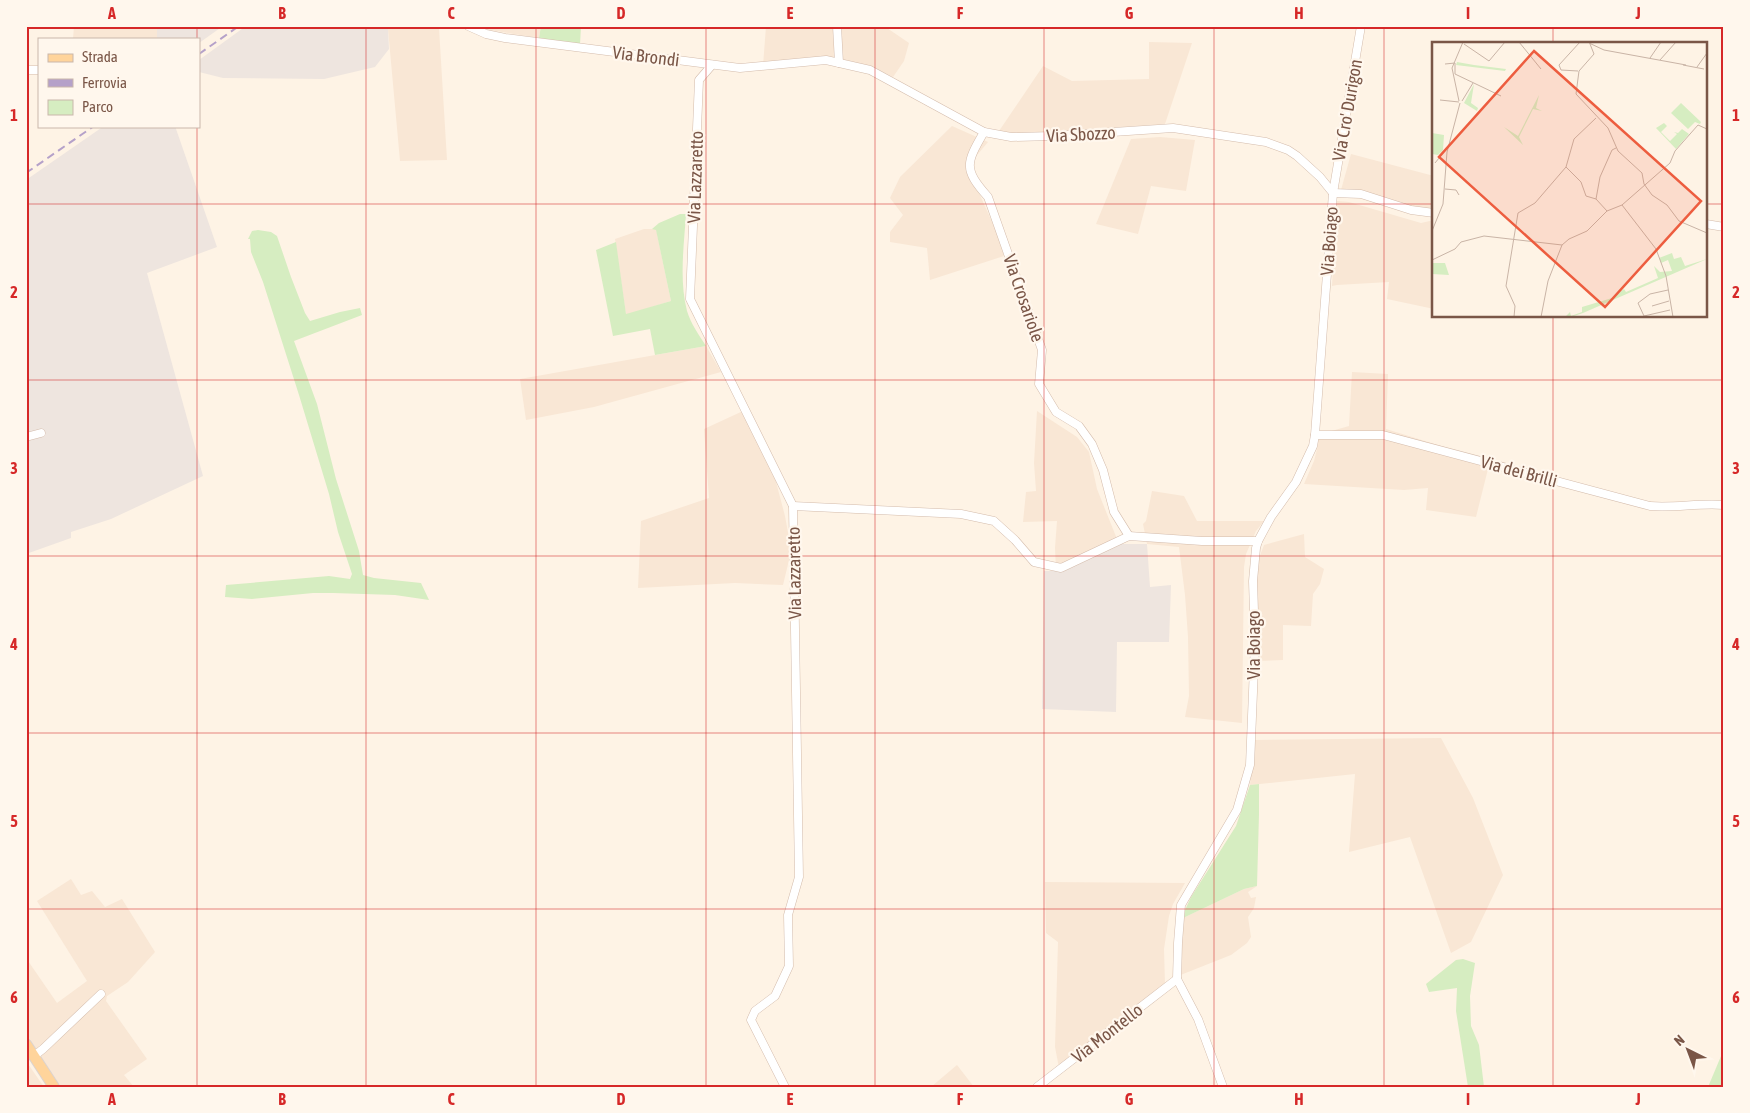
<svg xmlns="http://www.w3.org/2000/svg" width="1750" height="1113" viewBox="0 0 1750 1113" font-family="'Asap Condensed',sans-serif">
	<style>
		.residential { fill: #f9e7d5 }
		.industrial { fill: #eee5df }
		.green { fill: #d6edc1 }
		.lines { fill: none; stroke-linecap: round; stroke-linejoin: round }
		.minor-casing { stroke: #d4bcac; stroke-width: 9 }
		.major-casing { stroke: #dcd3cf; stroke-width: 12 }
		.minor { stroke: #fff; stroke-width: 8 }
		.major { stroke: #ffd49b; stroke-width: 10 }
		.rail { stroke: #b5a1c9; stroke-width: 2; stroke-dasharray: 8 5; stroke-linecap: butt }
		.grid { fill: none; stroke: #d62828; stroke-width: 1; stroke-opacity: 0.55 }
		.labels { text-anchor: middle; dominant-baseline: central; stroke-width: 4.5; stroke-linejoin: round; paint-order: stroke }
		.street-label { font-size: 18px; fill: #7a5647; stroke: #fff7ed }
		.inset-road { fill: none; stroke: #c9b4a6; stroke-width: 1 }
		.view { fill: #ed5d3f; fill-opacity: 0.15; stroke: #ed5d3f; stroke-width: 2.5 }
		.inset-edge { fill: none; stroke: #7a5647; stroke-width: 2.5 }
		.neatline { fill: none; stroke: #d62828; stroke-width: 2 }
		.grid-label { font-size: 16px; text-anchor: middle; font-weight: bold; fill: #d62828 }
	</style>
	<rect width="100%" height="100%" fill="#fef3e5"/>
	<g class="residential">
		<path d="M74,26H157V39H73Z"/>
		<path d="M392,26H411L413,29L439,28L447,160L400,161L388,29Z"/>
		<path d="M479,26H541L539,38L490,30Z"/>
		<path d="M766,26H884L909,43L904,61L893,77L870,66L840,59L763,66Z"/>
		<path d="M1149,42L1192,43L1165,124L1120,127L1043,134H1019L999,131L1043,66L1072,81L1149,79Z"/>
		<path d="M952,126L988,142L972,161L970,173L997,233L1004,256L930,280L927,248L890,242V232L903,215L890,198L900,177Z"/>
		<path d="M1160,137L1195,140L1186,191L1151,186L1138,234L1096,224L1131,139Z"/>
		<path d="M1351,154L1434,176V209L1422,212L1341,190Z"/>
		<path d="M1337,201L1349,202L1421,223L1434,220V309L1387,299L1389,282L1337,285L1332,286Z"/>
		<path d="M644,229H656L671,301L626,315L615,239Z"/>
		<path d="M706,346L721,372L594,407L526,420L520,379Z"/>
		<path d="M1352,372L1388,374L1386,429L1490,461L1476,517L1426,510L1428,488L1404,490L1304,484L1314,461L1318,445L1319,431L1328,432L1349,426Z"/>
		<path d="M743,411L760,443L765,458L775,478L785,516L789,538V560L783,585L735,583L638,588L641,521L709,498L704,429Z"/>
		<path d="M1037,411L1077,437L1089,452L1097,489L1119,544L1056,571L1055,548L1057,521L1023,522L1026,492L1036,491L1034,463Z"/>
		<path d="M1152,491L1184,496L1197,521H1264L1256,531L1246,554L1244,567L1242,723L1185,717L1189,696L1188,637L1185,595L1179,547L1147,544L1143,524L1146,521Z"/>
		<path d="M1304,534L1305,557L1324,569L1320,584L1313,594L1311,626L1283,625V660L1257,661V568L1259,558L1264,545Z"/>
		<path d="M1441,738L1473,798L1503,875L1471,942L1451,953L1410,837L1349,852L1355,774L1250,785L1254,740Z"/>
		<path d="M71,879L81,895L92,891L105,907L122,899L155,952L128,982L107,996L106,1001L147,1059L124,1075L134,1087H60L26,1038V958L57,1003L87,981L37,901Z"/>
		<path d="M1045,882L1185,883L1173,904L1169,916L1164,949L1165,984L1060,1073L1055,1047L1058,942L1046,933Z"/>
		<path d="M1257,886L1248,892L1251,898L1256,897L1254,908L1248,917L1251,937L1247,943L1231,955L1178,976L1181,919L1244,889Z"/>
		<path d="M26,1061L44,1087H26Z"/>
		<path d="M957,1065L974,1087H931Z"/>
	</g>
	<g class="industrial">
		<path d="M157,26H223L199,43V39H157Z"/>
		<path d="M246,26H392L388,29L389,49L375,67L324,79L223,78L199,72V60Z"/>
		<path d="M104,126H175L217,247L147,273L203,476L111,519L71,532V538L26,554V180Z"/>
		<path d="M1111,544H1147L1150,587L1171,585L1169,642H1117L1116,712L1042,709L1044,571H1056Z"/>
	</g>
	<g class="green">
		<path d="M541,26H581L580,45L539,38Z"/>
		<path d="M680,214H686C684,245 679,280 687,311C691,324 699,335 706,346L655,355L650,329L613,336L596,250L616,242L626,314L671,301L656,230L652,229L659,223Z"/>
		<path d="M258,230L271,232L277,236L291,277L305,313L310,321L340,312L360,308L362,315L294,341L317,404L336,479L359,551L363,575L374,578L421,583L429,600L395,595L333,593H313L252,599L225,597L226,585L329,576L350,579L352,574L338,532L329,494L299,395L263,282L251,252L250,239H248L252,231Z"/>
		<path d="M1259,784V814L1257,886L1244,889L1181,919L1191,897L1236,826L1250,785Z"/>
		<path d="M1463,959L1475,963L1470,996L1471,1026L1479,1045L1484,1087H1468L1456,1011L1457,988L1429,992L1426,984L1456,960Z"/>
		<path d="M1724,1049V1087H1708Z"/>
	</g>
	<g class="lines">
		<defs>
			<g id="minor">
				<path d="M468,26L486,34L505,38L740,68L826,60L870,70L984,132L1011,137L1053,136L1173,128L1266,142L1288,150L1297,156L1320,177L1333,193"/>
				<path d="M837,26L839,63"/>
				<path d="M712,65L699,80L690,299L793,506L799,877L788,915L789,966L775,996L755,1011L751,1020L785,1087"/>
				<path d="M26,70H39"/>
				<path d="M984,132C966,163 963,169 988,197L1042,350L1039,384L1056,412L1079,426L1092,444L1103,470L1114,512L1129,536"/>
				<path d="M1333,193L1361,194L1411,210L1434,213"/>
				<path d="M1706,224L1724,227"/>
				<path d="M1315,435H1383L1650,506C1675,508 1699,503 1724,505"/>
				<path d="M26,437L41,433"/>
				<path d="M793,506L961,514L994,521L1015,540L1034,562L1061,568L1129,536L1202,541H1258"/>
				<path d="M34,1056L43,1049L101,994"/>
				<path d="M1037,1087L1177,979"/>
				<path d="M1223,1087L1198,1019L1177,979L1178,943L1181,905L1237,810L1250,765L1255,643L1253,581L1256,548L1258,541L1271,517L1296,482L1313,446L1315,435L1333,193L1361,26"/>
			</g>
			<path id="major" d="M26,1044L54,1087"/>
		</defs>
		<use href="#minor" class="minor-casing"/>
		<use href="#major" class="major-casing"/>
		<use href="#minor" class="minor"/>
		<use href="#major" class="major"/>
		<g class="rail">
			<path d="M199,54L239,26"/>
			<path d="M26,173L94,126"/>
		</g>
	</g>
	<path class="grid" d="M197,26V39M366,26V1087M536,26V1087M706,26V1087M875,26V1087M1044,26V1087M1214,26V1087M1384,26V1087M1553,26V44M197,126V1087M26,204H1434M1706,204H1724M1553,316V1087M26,380H1724M26,556H1724M26,733H1724M26,909H1724"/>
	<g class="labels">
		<g class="street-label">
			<text transform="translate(646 56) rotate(7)">Via Brondi</text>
			<text transform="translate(1347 110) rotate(-80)">Via Cro' Durigon</text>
			<text transform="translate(1081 134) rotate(-3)">Via Sbozzo</text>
			<text transform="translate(695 177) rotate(-88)">Via Lazzaretto</text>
			<text transform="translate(1329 241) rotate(-86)">Via Boiago</text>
			<text transform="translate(1024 298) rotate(71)">Via Crosariole</text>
			<text transform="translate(1519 471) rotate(15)">Via dei Brilli</text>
			<text transform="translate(794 573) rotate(-91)">Via Lazzaretto</text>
			<text transform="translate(1253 645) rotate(-90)">Via Boiago</text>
			<text transform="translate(1107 1033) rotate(-38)">Via Montello</text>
		</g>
	</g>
	<g transform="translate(1432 42)">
		<rect width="275" height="275" fill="#fef3e5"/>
		<path d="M25,20L42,23L74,27L73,29L24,23ZM42,42L39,61L46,66L45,69L32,61ZM107,53L104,66L110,69L101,67L87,95L91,103L72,85L86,94ZM249,61L269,80L268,82L263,80L256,87L239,71ZM232,81L235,84L229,90L238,99L245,92L242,90L246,91L250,87L257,92L244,107L224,86ZM0,91L12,93L11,108L6,113L0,112ZM240,211L242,217L249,215L253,224L275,217L151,271L139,275H133L138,270L139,274L150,270V265L180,256L192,247L194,250L226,236L222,224L228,230L240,229L236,218L229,221L227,216ZM0,221H13L17,233L0,232Z" fill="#d6edc1"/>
		<path class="inset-road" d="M87,0L109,27M157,1L172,8L254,23M32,2L57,19L73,0M158,2L162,12L147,29L144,52L176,86L186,109L210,131L212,142M218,16L229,0M228,18L244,0M13,22L23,21V32M251,23L272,27M265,25L275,11M146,29L129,28L127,23L148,0M23,32L69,54M8,58L27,60M27,59L20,26L31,0M30,59L41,41M3,121L16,105M134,125L149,140L154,154L164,157L175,169M212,142L220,153L235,163L247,179L275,191M13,147L24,148L27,153M164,157L168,135L180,108L184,106M190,163L224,207L234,234L241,275M0,189L11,162L15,110L28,61M0,218L23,207L29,200L52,194L130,203M236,248L218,252L206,261L212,274L238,268M220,264L237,259M82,275L83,264L74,244L86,171L103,161L134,125L142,97L164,76M109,275L116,239L130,203L137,197L155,189L175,169L190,163L238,121L243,109L266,83L275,87"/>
		<path class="view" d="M102,9L269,159L173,265L7,115Z"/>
		<rect width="275" height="275" class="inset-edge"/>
	</g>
	<rect width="1750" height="1113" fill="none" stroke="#fff7ed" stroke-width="55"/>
	<rect x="38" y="38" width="162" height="90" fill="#fff7ed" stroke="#cab7ab"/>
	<rect x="48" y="54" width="25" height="8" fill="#ffd49b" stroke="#cab7ab"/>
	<text x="82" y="62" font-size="15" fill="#7a5647">Strada</text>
	<rect x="48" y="79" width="25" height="8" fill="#b5a1c9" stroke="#cab7ab"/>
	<text x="82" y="88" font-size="15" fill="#7a5647">Ferrovia</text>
	<rect x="48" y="100" width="25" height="15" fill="#d6edc1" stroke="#cab7ab"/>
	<text x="82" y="112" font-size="15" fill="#7a5647">Parco</text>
	<g transform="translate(1688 1050) rotate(318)" stroke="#fff7ed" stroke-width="4" paint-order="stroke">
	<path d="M0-4L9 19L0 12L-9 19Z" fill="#7a5647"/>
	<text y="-8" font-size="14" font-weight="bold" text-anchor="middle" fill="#7a5647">N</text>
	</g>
	<rect x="28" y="28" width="1694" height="1058" class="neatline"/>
	<g class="grid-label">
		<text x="112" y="19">A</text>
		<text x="282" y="19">B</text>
		<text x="451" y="19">C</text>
		<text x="621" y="19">D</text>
		<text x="790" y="19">E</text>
		<text x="960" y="19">F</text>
		<text x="1129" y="19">G</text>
		<text x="1299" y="19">H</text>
		<text x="1468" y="19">I</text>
		<text x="1638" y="19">J</text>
		<text x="14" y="121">1</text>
		<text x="1736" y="121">1</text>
		<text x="14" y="298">2</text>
		<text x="1736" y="298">2</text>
		<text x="14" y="474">3</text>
		<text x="1736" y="474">3</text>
		<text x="14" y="650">4</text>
		<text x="1736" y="650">4</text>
		<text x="14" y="827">5</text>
		<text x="1736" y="827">5</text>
		<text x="14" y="1003">6</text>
		<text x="1736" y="1003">6</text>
		<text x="112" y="1105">A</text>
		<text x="282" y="1105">B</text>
		<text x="451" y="1105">C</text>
		<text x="621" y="1105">D</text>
		<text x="790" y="1105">E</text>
		<text x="960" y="1105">F</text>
		<text x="1129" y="1105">G</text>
		<text x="1299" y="1105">H</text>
		<text x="1468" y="1105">I</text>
		<text x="1638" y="1105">J</text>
	</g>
</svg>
